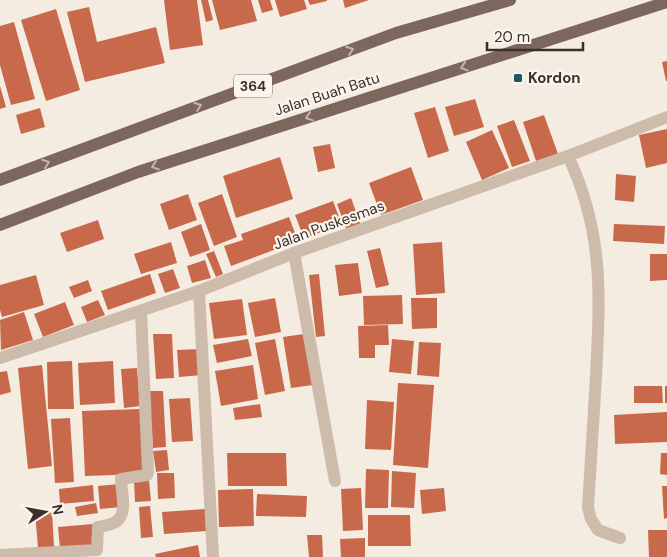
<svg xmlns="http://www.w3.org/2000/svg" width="667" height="557" viewBox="0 0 667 557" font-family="'DM Sans',sans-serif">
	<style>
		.building { fill: #c8694b }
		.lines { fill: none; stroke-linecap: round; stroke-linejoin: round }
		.street { stroke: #cdbbac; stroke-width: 12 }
		.primary { stroke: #7d675c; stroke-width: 12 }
		.oneway { stroke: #c2b5ac }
		.poi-dot { fill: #1f5a5e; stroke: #fbf5ee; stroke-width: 2 }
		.labels { text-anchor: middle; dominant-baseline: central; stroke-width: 4.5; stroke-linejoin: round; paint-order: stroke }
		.shield { fill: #fbf5ee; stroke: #756b66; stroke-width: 1 }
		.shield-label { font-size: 14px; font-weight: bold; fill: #3b302b }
		.poi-label { font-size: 15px; font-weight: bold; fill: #3b302b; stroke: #fbf5ee; text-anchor: start }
		.street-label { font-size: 15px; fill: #3b302b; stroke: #fbf5ee }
	</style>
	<rect width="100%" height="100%" fill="#f4ebe1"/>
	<g class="building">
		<path d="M164,0H197L203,45L170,50Z"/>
		<path d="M201,0H208L213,20L206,22Z"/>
		<path d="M212,0H251L257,21L220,30Z"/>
		<path d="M258,0H270L273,10L262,13Z"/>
		<path d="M275,0H304L307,9L280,17Z"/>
		<path d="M308,0H327V1L310,5Z"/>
		<path d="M343,0H369L345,8Z"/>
		<path d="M89,7L97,42L156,27L165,63L85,82L67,12Z"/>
		<path d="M56,9L80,90L46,101L21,20Z"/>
		<path d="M14,22L35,99L11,105L0,65V26Z"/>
		<path d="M667,61V81H666L662,62Z"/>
		<path d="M0,86L6,107L0,109Z"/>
		<path d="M475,99L484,127L454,136L445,107Z"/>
		<path d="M435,107L449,151L428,158L414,113Z"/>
		<path d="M40,108L45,127L21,134L16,115Z"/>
		<path d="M544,115L558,154L536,161L523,122Z"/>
		<path d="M514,120L530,161L512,167L497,126Z"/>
		<path d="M667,129V163L646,168L639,135Z"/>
		<path d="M492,130L509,168L482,180L466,142Z"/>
		<path d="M330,144L335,168L318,172L313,147Z"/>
		<path d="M280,157L293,199L236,218L223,176Z"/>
		<path d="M411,167L423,200L381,215L369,183Z"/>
		<path d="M616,174L636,176L634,202L615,200Z"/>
		<path d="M188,194L197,220L169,230L160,204Z"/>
		<path d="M222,194L237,237L214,246L198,203Z"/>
		<path d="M351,198L361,225L347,231L337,204Z"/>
		<path d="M333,201L342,225L304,238L295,215Z"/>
		<path d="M289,217L298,241L231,266L224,246L243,240L241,234Z"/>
		<path d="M98,220L104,239L67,252L60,233Z"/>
		<path d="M201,224L210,250L190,257L181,232Z"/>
		<path d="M614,224L665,226L664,244L613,241Z"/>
		<path d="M171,242L177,263L141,274L134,254Z"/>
		<path d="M442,242L445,293L416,295L413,244Z"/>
		<path d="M380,248L389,285L376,288L367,251Z"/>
		<path d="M214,251L223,274L216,277L206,254Z"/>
		<path d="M650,254H667V280L650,281Z"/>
		<path d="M205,260L211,278L192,283L187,266Z"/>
		<path d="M358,263L362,293L339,296L335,265Z"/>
		<path d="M173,269L180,288L165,293L158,274Z"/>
		<path d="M150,274L156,293L108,310L101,291Z"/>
		<path d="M319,274L325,336L316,337L309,275Z"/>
		<path d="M36,275L44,305L2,317L0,310V285Z"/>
		<path d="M88,280L92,291L74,298L69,287Z"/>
		<path d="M402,295L403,324L364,325L363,296Z"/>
		<path d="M275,298L281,332L255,337L248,303Z"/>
		<path d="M411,298H437V328L412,329Z"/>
		<path d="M242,299L247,335L214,339L209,303Z"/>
		<path d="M98,300L105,315L87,322L81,307Z"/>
		<path d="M65,302L74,325L43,337L34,314Z"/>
		<path d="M24,312L33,340L1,350L0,320Z"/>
		<path d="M388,325L389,345H375V358H359L358,326Z"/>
		<path d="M153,334H172L174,378L156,379Z"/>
		<path d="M304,334L313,385L291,388L283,337Z"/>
		<path d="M248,339L252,356L217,363L213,345Z"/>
		<path d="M275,339L285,391L265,395L255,343Z"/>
		<path d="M392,339L414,341L411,374L389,372Z"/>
		<path d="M419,342L441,343L439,377L417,375Z"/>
		<path d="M200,349L202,375L179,377L177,350Z"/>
		<path d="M72,361L74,409H48L47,362Z"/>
		<path d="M113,361L115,403L80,405L78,363Z"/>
		<path d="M42,365L52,466L28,469L18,368Z"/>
		<path d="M253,365L258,399L221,406L215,371Z"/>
		<path d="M137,368L140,406L124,408L121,369Z"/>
		<path d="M7,371L11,392L0,395V372Z"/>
		<path d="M398,383L434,385L428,468L393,465Z"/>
		<path d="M634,386H662L663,403H634Z"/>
		<rect x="665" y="386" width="2" height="17"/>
		<path d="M149,391H163L166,447L153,448Z"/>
		<path d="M190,398L193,441L172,442L169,399Z"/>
		<path d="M367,400L394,402L391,450L365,449Z"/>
		<path d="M260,404L262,417L235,420L233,408Z"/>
		<path d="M141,409L144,474L85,476L82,411Z"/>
		<path d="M667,412V442L615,444L614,415Z"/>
		<path d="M70,418L74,482L55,483L51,419Z"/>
		<path d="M167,450L169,470L156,472L153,451Z"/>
		<path d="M227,453H286L287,486H228Z"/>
		<path d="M661,453H667V475L660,474Z"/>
		<path d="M366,469L389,470L388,508H365Z"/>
		<path d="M392,471L416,473L414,508L391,507Z"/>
		<path d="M157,473H174L175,498L158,499Z"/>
		<path d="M134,480H149L151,501L135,502Z"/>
		<path d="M119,484L121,507L100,509L98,486Z"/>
		<path d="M93,485L94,501L60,504L59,489Z"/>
		<path d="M662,486H667V518L664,519Z"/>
		<path d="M361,488L363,530L343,531L341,489Z"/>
		<path d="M444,488L446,511L422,514L420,490Z"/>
		<path d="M253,489L254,526L219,527L218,490Z"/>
		<path d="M257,494L307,496L306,517L256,516Z"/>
		<path d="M96,503L98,513L77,516L75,507Z"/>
		<path d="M150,506L153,537L141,538L139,507Z"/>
		<path d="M205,509L207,531L164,534L162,512Z"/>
		<path d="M52,511L54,547L38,548L35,512Z"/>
		<path d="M368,515H410L411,546H368Z"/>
		<path d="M93,524L95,546L60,549L58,527Z"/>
		<path d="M648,530H667V557H649Z"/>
		<path d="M307,535H322L323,557H309Z"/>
		<path d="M365,538V557H341L340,539Z"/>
		<path d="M198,545L200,557H156L155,554Z"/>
	</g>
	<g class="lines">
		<g class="street">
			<path d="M568,156C604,232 600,295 596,376C593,420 591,464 588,508L591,519L598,530L620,538"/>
			<path d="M294,253L335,481"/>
			<path d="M199,291L213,557"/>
			<path d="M0,358L199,291L294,253L568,156L667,117"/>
			<path d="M0,555L97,550L98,527C104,526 112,525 117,521C128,512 121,491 121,479L147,475L148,472L141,311"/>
		</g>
		<g class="primary">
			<path d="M0,180L396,33L510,0"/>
			<path d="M0,225L138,172L667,2"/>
		</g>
	</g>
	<defs><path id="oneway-chevron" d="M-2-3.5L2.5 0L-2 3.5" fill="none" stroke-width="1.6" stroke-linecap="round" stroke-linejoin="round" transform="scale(1.25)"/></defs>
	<g class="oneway">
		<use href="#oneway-chevron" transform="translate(350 50) rotate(-20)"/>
		<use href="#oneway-chevron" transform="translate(464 67) rotate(162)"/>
		<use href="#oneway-chevron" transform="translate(198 106) rotate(-20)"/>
		<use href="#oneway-chevron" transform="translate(309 117) rotate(162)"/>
		<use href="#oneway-chevron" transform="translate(46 163) rotate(-20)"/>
		<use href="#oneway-chevron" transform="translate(155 166) rotate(162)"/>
	</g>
	<rect class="poi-dot" x="513" y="73" width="10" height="10" rx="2.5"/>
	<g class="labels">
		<rect class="shield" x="234" y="74.5" width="38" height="23" rx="4"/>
		<g class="shield-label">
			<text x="253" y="86">364</text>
		</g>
		<g class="poi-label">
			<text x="528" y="78">Kordon</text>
		</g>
		<g class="street-label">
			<text transform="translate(327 94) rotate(-18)">Jalan Buah Batu</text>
			<text transform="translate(329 225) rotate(-20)">Jalan Puskesmas</text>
		</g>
	</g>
	<g transform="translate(45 512) rotate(79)" stroke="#fbf5ee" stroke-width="4" paint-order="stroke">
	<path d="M0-4L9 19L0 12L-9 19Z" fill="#3b302b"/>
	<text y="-8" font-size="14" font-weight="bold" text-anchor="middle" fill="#3b302b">N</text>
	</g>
	<path d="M487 42v8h96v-8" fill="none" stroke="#3b302b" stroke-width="2.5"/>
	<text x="494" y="42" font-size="15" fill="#3b302b" stroke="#fbf5ee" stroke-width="4" paint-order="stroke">20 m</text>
</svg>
